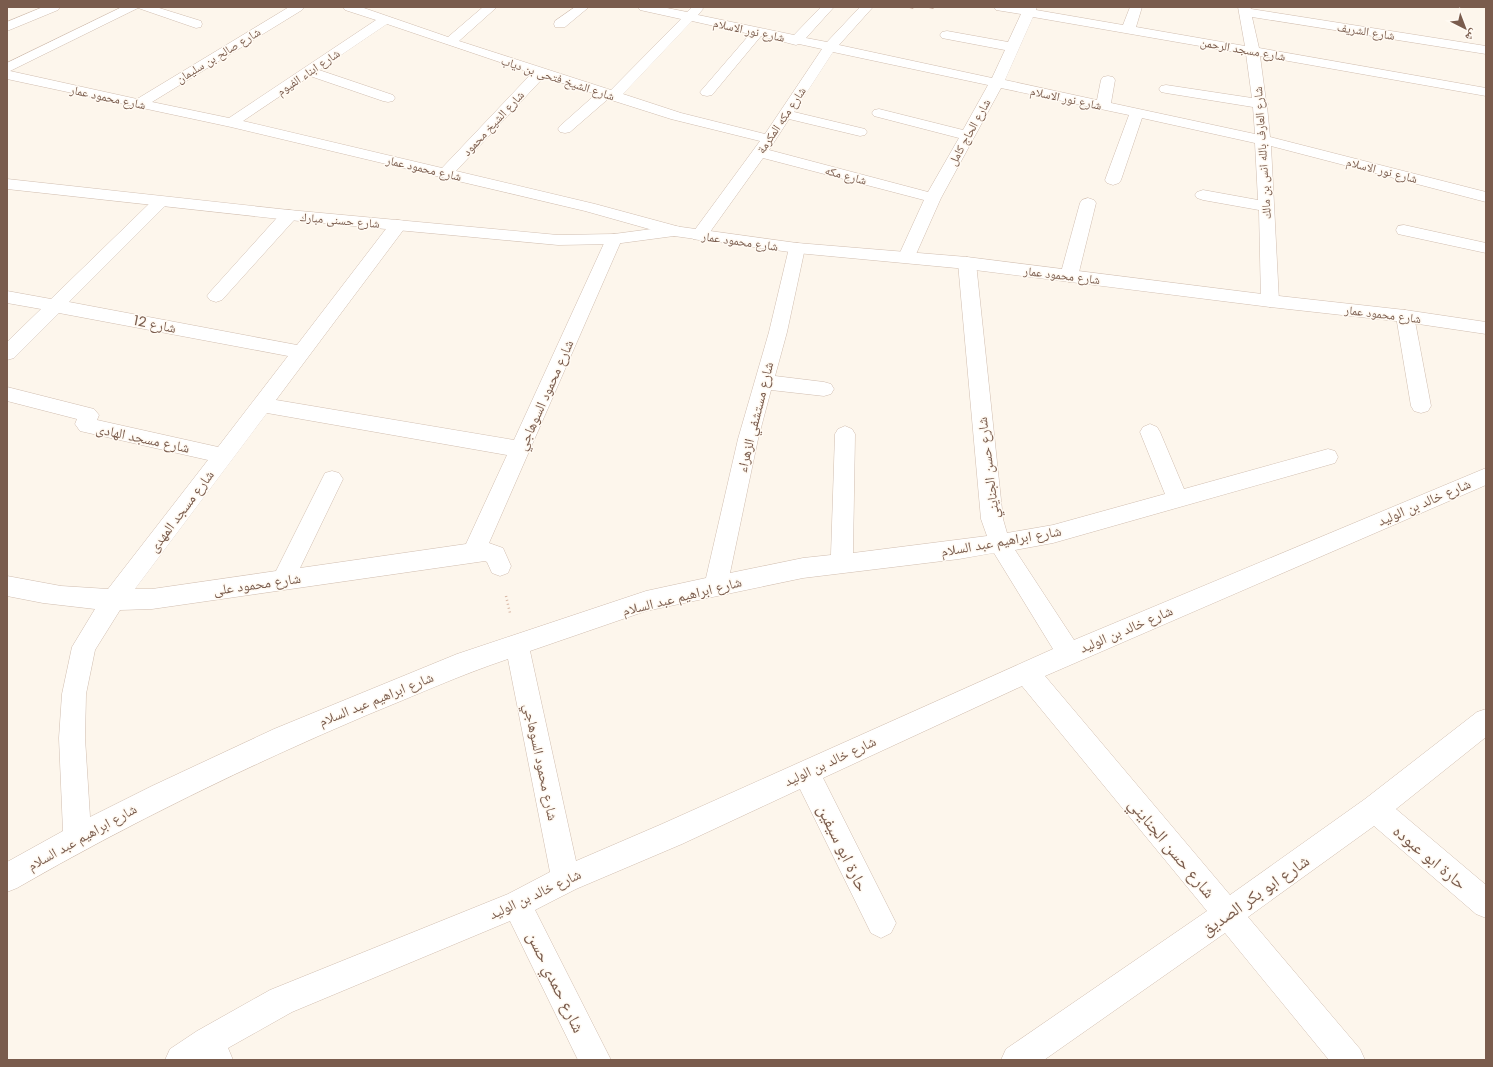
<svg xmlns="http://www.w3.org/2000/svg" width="1493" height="1067" viewBox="0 0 1493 1067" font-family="Poppins,'Noto Naskh Arabic',sans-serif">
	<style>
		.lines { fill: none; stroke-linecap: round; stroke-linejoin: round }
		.minor-casing { stroke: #d1beb0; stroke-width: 1 }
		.tertiary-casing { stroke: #d1beb0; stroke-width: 1 }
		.path { stroke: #d9b8a5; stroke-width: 2.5; stroke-dasharray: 1 3; stroke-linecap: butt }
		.minor { fill: #fff; fill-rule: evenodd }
		.tertiary { fill: #fff; fill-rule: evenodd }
		.wall { fill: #d1b7a8 }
		.labels { text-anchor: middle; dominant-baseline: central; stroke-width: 3; stroke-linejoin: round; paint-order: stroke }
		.far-street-label { font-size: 12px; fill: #7a5c4d; stroke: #fffaf3 }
		.street-label { font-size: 14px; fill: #7a5c4d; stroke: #fffaf3 }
		.near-street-label { font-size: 17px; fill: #7a5c4d; stroke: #fffaf3 }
	</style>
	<rect width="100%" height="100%" fill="#fdf6ec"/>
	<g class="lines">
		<defs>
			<g id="minor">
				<path d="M43,7H60L58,10L7,31V22Z"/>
				<path d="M122,7H156L201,21L202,24L201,27L196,28L138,8L10,71L137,99L289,7H304L302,10L152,102L229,118L376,20L345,10L343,7H361L448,37L483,7H497L459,41L611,90L681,19L640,10L638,7H662L687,12L692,7H702L703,9L698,15L794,35L821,7H834L806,38L827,42L860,7H873L839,45L992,78L1005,50L947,39L942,38L940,35L942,32L947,31L1008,42L1021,14L996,10L994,7H1037L1036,10L1123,25L1130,7H1142L1136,27L1245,46L1238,7H1250L1251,9L1486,46V54L1252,17L1259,48L1486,88V96L1260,56L1266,101L1268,104L1267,106L1270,137L1486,192V202L1271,146L1279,301L1276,305L1270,307L1264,305L1261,301L1259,210L1203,200L1197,198L1195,195L1197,192L1203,190L1258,200L1255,143L1142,118L1121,180L1119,183L1113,185L1107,183L1105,180L1129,115L1001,88L941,198L913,261L907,262L901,261L898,257L924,200L763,158L705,239L699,240L693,239L691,235L760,141L671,119L608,99L570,132L565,133L560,132L558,129L560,126L596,94L544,77L456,171L595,204L680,227L682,231L680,235L674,236L585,211L445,178L231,127L7,79V63ZM1033,17L1246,54L1252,98L1166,85L1161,86L1159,89L1161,92L1166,93L1253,107L1255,134L1111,103L1115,80L1113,77L1108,76L1103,77L1101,80L1097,100L1005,80ZM692,21L750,34L700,92L702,95L707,96L712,95L761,36L796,45L799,44L822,49L765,134L681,113L623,94ZM387,24L532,73L442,168L243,121L310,76L383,101L388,102L393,101L395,98L393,95L319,70ZM833,52L988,85L963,130L879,109L874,110L872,113L874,116L959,138L928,192L769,150L789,119L860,136L865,135L867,132L865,129L794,112Z"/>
				<path d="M575,7H589L565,27H555L554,24L555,21Z"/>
				<path d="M160,197L166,199L168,202L166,205L69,302L297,345L392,221L398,220L404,221L406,225L404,229L276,400L514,440L606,239L608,235L614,234L620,235L622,239L489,543L503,548L511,566L508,573L500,576L492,573L487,562L485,561L152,609L120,610L95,650L86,694L85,738L90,817L152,786L274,729L457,654L646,591L706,578L738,439L769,332L789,248L791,244L797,243L803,244L805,248L787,332L775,376L824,382L831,384L834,389L831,394L824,396L771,390L758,439L730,573L803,558L831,555L835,434L838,429L845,426L852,429L855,434L853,553L987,536L981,519L958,263L961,259L967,257L973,259L976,263L1003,519L1007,533L1053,525L1165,494L1140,432L1143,427L1150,424L1157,427L1160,432L1184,489L1328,449L1335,451L1338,457L1335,463L1328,465L1053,543L1015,550L1074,640L1486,468V485L1045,676L1230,895L1365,799L1477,712L1486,709V737L1396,809L1486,885V918L1476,914L1374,826L1248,917L1360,1049L1365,1060H1329L1225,933L1044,1060H1001L1006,1049L1207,911L1022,686L823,778L891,913L896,923L891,933L881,938L871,933L800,789L682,844L576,889L535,910L611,1060H578L510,921L292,1012L228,1048L233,1060H165L170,1049L197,1031L270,990L508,894L550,872L508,659C460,675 414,696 367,715C247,766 130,823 17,888L7,892V862L63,831L59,738L62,694L72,647L95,609L43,603L7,596V576L61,586L108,589L208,460L80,431L75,424L77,419L7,401V387L94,409L99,415L97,420L218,447L288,356L59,313L14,358L7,360V342L41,309L7,303V291L51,299L154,199ZM267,413L507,455L466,544L300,568L343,479L339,473L332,471L325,473L276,571L152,589H135ZM994,553L1053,649L662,824L576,861L530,651L646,611L803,578L959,559Z"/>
				<path d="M1088,198L1094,200L1096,203L1078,276L1075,280L1069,282L1063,280L1060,276L1080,203L1082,200Z"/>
				<path d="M289,210L295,211L297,215L295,219L222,300L216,302L210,300L207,296L210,292L283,211Z"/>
				<path d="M1404,225L1486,243V253L1398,234L1396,230L1398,226Z"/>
				<path d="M1405,310L1411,312L1414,316L1431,406L1428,411L1421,413L1414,411L1411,406L1396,316L1399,312Z"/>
			</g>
			<path id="tertiary" d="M7,179L289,210L558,235L614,234L674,226L797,243L967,257L1270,295L1405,310L1486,322V334L1405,322L1270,307L967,269L797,253L674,236L614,244L558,245L289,220L7,189Z"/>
		</defs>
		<use href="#minor" class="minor-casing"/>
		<use href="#tertiary" class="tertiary-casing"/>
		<path class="path" d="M506,596L510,613"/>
		<use href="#minor" class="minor"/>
		<use href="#tertiary" class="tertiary"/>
	</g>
	<g class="wall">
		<path d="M906,7H914L913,9Z"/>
		<path d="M925,7H935L933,9Z"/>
	</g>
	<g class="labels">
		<g class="far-street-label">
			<text transform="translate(749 30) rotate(12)">شارع نور الاسلام</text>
			<text transform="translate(1366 31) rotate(9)">شارع الشريف</text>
			<text transform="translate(1243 49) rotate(10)">شارع مسجد الرحمن</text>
			<text transform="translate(218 55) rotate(-31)">شارع صالح بن سليمان</text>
			<text transform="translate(308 72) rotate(-34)">شارع ابناء الفيوم</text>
			<text transform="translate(558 78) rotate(18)">شارع الشيخ فتحى بن دياب</text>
			<text transform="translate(108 97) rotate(12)">شارع محمود عمار</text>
			<text transform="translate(1066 98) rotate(12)">شارع نور الاسلام</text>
			<text transform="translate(781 120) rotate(-56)">شارع مكه المكرمة</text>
			<text transform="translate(493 123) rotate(-47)">شارع الشيخ محمود</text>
			<text transform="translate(969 132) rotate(-61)">شارع الحاج كامل</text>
			<text transform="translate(1262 153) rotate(-94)">شارع العارف بالله انس بن مالك</text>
			<text transform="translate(424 168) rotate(13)">شارع محمود عمار</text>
			<text transform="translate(1382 170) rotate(14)">شارع نور الاسلام</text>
			<text transform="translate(846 175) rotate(15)">شارع مكه</text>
			<text transform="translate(340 220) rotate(5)">شارع حسنى مبارك</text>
			<text transform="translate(740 241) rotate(8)">شارع محمود عمار</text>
			<text transform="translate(1062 275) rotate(7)">شارع محمود عمار</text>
			<text transform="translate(1383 314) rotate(7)">شارع محمود عمار</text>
		</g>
		<g class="street-label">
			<text transform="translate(155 324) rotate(11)">شارع 12</text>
			<text transform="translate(545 395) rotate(-66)">شارع محمود السوهاجي</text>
			<text transform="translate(755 417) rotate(-76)">شارع مستشفي الزهراء</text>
			<text transform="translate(143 438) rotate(12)">شارع مسجد الهادى</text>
			<text transform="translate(988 468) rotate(-97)">شارع حسن الجنايني</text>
			<text transform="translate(1424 502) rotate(-23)">شارع خالد بن الوليد</text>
			<text transform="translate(181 511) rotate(-53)">شارع مسجد المهدى</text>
			<text transform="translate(1001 541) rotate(-10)">شارع ابراهيم عبد السلام</text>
			<text transform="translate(257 584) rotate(-8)">شارع محمود على</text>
			<text transform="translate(682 596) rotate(-14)">شارع ابراهيم عبد السلام</text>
			<text transform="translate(1126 629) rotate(-23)">شارع خالد بن الوليد</text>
			<text transform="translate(376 699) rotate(-22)">شارع ابراهيم عبد السلام</text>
			<text transform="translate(830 761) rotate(-25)">شارع خالد بن الوليد</text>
			<text transform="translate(541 762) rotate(78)">شارع محمود السوهاجي</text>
			<text transform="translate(82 837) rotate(-29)">شارع ابراهيم عبد السلام</text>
			<text transform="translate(535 894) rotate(-25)">شارع خالد بن الوليد</text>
		</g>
		<g class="near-street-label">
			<text transform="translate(843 848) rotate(64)">حارة ابو سيفين</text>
			<text transform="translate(1172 848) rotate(50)">شارع حسن الجنايني</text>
			<text transform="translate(1430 857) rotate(40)">حارة ابو عبوده</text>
			<text transform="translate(1255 895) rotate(-35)">شارع ابو بكر الصديق</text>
			<text transform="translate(556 982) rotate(64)">شارع حمدي حسن</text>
		</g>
	</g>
	<rect width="1493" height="1067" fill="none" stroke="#7a5c4d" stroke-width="16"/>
	<g transform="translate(1465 28) rotate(138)" stroke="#fffaf3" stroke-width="3" paint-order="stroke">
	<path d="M0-3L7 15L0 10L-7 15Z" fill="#7a5c4d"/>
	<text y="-6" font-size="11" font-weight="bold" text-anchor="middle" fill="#7a5c4d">ش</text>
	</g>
</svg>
